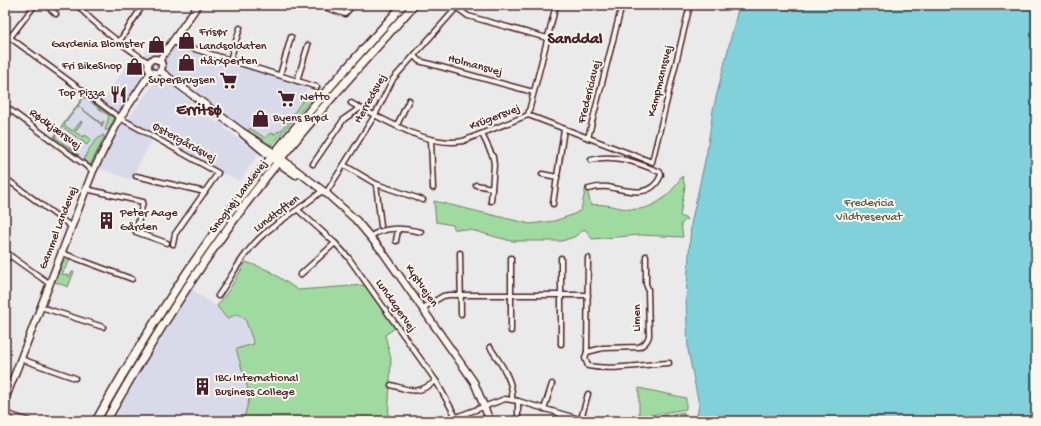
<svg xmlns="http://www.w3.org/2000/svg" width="1041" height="426" viewBox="0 0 1041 426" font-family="'Gochi Hand',sans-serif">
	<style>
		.built { fill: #d8dae9 }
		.green { fill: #9fdaa0; stroke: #747c66 }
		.water { fill: #80d1da; stroke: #6a8a94 }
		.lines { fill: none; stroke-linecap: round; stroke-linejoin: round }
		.street-casing { stroke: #4a1f2b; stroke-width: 7 }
		.secondary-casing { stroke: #4a1f2b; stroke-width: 9 }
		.primary-casing { stroke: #4a1f2b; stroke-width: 10 }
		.street { stroke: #fbf7ec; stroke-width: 4 }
		.secondary { stroke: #fbf7ec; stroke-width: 6 }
		.primary { stroke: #fbf7ec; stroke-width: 7 }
		.labels { text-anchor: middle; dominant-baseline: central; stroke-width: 4; stroke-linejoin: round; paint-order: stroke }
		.poi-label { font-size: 12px; fill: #4a1f2b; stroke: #fbf7ec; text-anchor: start }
		.street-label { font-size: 12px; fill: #4a1f2b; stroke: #fbf7ec }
		.park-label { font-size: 12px; fill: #64574e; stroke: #fbf7ec }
		.district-label { font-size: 16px; font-weight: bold; fill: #4a1f2b; stroke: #fbf7ec }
	</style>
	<rect width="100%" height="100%" fill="#ebeaeb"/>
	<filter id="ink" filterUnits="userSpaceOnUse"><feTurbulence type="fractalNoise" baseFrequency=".025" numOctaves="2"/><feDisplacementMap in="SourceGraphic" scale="8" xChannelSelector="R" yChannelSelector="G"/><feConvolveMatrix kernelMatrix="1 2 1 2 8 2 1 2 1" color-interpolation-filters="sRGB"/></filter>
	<g filter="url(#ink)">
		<g class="built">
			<path d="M157,33L175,46L306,86L307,104L282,132L269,143L258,136L228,124L224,128L259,153L240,181L219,172L154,136L131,180L90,165L53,138L84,96L114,118L128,119L157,79L163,78L218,124L220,112L166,72H146L120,115L101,100L107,94L133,56L144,54Z"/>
			<path d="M191,289L216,306L227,320L237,315L244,319L253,344L235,349L250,396L243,421H115L123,400Z"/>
		</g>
		<g class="green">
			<path d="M307,95L313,100L306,105L272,145L263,142L248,131L250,128L265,138L270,133L275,134L278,131L280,132Z"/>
			<path d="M84,96L114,118V120L109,130H105L109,116L84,97L78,106L101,123L104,121L101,128L102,125L78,106L64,125L73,131L81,121L82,122L75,132L83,137L85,135L91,139L87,145L63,127L55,137L79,155L78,156L53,138Z"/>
			<path d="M104,135V138L90,165L84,161C86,152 95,138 104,135Z"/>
			<path d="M682,176L685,186L680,216L687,219L681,224L683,237L641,235L592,239L585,229L574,237L562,241H511L471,230L454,229L453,225L436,222L434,201L530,224L554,221L572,215L581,210L586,186L591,205C604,203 614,207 627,209C652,212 670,196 682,176Z"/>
			<path d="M67,259L70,260L62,274L68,275L69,277L72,272H74L68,287L55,282L64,260Z"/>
			<path d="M246,262L268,270L298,290L365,285L395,328L385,335L391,359L388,421H243L250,396L236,349L254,344L245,319L237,314L227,319L217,306L229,290Z"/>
			<path d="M639,388L686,398V409L639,417Z"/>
			<path d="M684,412V421H640V420Z"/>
		</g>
		<path class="water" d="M739,5H1036V421H696L699,405L688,350L686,299L691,224L707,151L713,110Z"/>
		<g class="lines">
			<defs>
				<g id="street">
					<path d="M46,5L56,14"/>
					<path d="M77,5C98,28 123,45 149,63"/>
					<path d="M318,5L345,14L353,5"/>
					<path d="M457,8L468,16L547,38"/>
					<path d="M5,34L120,118L218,173L175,234L173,244"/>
					<path d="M119,42L143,5"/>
					<path d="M172,42L317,87"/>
					<path d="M5,44L35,5"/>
					<path d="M414,56L419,61L533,92"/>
					<path d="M230,60L240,28"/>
					<path d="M280,75L291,37"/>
					<path d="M297,81L308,45"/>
					<path d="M351,103L360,108"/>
					<path d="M5,106L93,171"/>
					<path d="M528,115L556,5"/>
					<path d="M397,125L409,100"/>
					<path d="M482,134L493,157L494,165L491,201"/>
					<path d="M588,138L622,5"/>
					<path d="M431,140L433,188"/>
					<path d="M313,164L344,119L360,108C391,122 427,147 463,141L528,115L652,162L690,5"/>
					<path d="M344,165L376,184L423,200"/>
					<path d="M542,174L557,177"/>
					<path d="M136,176L205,192"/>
					<path d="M5,178L72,227"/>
					<path d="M376,184L381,226"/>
					<path d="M476,185L492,188"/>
					<path d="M86,189L143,202L136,232L167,243"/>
					<path d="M589,189C595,187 601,186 608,187C626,190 651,200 661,175L660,172C638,163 614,153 591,160"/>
					<path d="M326,193L375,115L393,79L459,5"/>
					<path d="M553,204L564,129"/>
					<path d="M298,210L335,243L348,257L436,381L456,417L505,399L518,401L586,421"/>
					<path d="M371,236C386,226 404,228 421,232"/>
					<path d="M396,241L398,230"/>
					<path d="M5,252L50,284"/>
					<path d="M62,253L132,279"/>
					<path d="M460,253L461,314"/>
					<path d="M588,258L587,352L585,358L588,366C615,371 643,364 669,363"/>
					<path d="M5,262L10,255"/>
					<path d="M300,275L335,243"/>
					<path d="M218,296C232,276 245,250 264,234C282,218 304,207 323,190"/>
					<path d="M41,307L103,327"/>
					<path d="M423,308L443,296L449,295H588"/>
					<path d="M511,331V258"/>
					<path d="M561,344V258"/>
					<path d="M490,347C499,362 514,380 512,399"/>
					<path d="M587,352L603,348L639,347C645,344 647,342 649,336L648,289L646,284V256"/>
					<path d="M21,359L75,378"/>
					<path d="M391,385C413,391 416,395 436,381"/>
					<path d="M518,401V421"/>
					<path d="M544,409L552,384"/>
					<path d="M5,413L29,421"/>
					<path d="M560,414L561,421"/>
					<path d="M581,419L588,394"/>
				</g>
				<g id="secondary">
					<circle cx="155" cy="66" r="7"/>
					<path d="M159,61L198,5"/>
					<path d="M160,71L241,131L270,150L326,193L356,220L382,251L474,382L490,421"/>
					<path d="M243,134L278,163L296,175"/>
					<path d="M278,159V156L307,118"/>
					<path d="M5,400L93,171L120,118L151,72"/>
				</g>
				<g id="primary">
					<path d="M96,421C141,341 190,263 246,190C295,125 349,65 403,5"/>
					<path d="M106,421C149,345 195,271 247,202C298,133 357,69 414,5"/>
				</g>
			</defs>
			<use href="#street" class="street-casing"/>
			<use href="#secondary" class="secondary-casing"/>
			<use href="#primary" class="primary-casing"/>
			<use href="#street" class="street"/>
			<use href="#secondary" class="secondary"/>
			<use href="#primary" class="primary"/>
		</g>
	</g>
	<defs>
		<symbol id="shop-bare" viewBox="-9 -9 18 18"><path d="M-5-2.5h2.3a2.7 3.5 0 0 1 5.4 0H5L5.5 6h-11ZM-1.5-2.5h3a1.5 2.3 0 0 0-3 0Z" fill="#4a1f2b" stroke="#fbf7ec" stroke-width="2.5" paint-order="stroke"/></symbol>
		<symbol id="supermarket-bare" viewBox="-9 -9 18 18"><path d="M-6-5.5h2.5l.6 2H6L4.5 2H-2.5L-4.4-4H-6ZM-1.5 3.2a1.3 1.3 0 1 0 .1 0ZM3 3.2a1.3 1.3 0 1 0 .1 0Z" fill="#4a1f2b" stroke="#fbf7ec" stroke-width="2.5" paint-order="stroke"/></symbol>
		<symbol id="restaurant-bare" viewBox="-9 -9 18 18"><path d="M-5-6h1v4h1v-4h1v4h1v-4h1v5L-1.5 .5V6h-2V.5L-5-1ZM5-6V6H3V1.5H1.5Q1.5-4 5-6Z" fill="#4a1f2b" stroke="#fbf7ec" stroke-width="2.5" paint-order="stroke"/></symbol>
		<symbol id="building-bare" viewBox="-9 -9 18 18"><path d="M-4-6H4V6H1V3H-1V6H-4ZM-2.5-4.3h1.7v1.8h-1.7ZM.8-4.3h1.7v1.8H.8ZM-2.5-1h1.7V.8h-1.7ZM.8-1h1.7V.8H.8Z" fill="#4a1f2b" stroke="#fbf7ec" stroke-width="2.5" paint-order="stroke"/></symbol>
	</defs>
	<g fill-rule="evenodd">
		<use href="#shop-bare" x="174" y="28" width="25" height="25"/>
		<use href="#shop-bare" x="144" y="32" width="25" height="25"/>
		<use href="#shop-bare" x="174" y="50" width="25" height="25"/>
		<use href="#shop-bare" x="122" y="54" width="25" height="25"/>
		<use href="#supermarket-bare" x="216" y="68" width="25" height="25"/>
		<use href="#restaurant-bare" x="106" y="82" width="25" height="25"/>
		<use href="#supermarket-bare" x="274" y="86" width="25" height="25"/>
		<use href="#shop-bare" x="248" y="106" width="25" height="25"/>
		<use href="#building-bare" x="94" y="208" width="25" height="25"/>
		<use href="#building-bare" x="190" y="374" width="25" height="25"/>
	</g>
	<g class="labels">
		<g class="poi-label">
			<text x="199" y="33">Frisør<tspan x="199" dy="14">Landsoldaten</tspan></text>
			<text x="144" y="45" text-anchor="end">Gardenia Blomster</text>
			<text x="200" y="62">HårXperten</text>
			<text x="122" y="67" text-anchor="end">Fri BikeShop</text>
			<text x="215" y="81" text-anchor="end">SuperBrugsen</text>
			<text x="105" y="94" text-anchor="end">Top Pizza</text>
			<text x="300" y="98">Netto</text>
			<text x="273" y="119">Byens Brød</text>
			<text x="120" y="214">Peter Aage<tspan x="120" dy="14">Gården</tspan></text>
			<text x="215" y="379">IBC International<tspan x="215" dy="14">Business College</tspan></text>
		</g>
		<g class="street-label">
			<text transform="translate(475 66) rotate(15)">Holmansvej</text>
			<text transform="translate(661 81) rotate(-76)">Kampmannsvej</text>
			<text transform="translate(590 92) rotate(-76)">Fredericiavej</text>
			<text transform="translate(371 99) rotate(-61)">Herredsvej</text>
			<text transform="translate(495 118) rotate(-21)">Krügersvej</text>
			<text transform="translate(55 130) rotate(36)">Rødkjærsvej</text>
			<text transform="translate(184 143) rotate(29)">Østergårdsvej</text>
			<text transform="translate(239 197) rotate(-53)">Snoghøj Landevej</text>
			<text transform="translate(277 214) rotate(-37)">Lundtoften</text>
			<text transform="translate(59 228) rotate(-69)">Gammel Landevej</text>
			<text transform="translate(421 286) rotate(55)">Kystvejen</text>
			<text transform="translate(395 306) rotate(55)">Lundagervej</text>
			<text transform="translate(638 318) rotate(-90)">Limen</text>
		</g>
		<g class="park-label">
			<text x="869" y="204">Fredericia<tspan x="869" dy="14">Vildtreservat</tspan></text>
		</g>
		<g class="district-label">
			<text x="575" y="40">Sanddal</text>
			<text x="199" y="111">Erritsø</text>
		</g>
	</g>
	<rect width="1041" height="426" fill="none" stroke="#fbf7ec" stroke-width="20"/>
	<rect x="10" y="10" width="1021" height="406" fill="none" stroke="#4a1f2b" stroke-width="1.5" filter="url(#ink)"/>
</svg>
